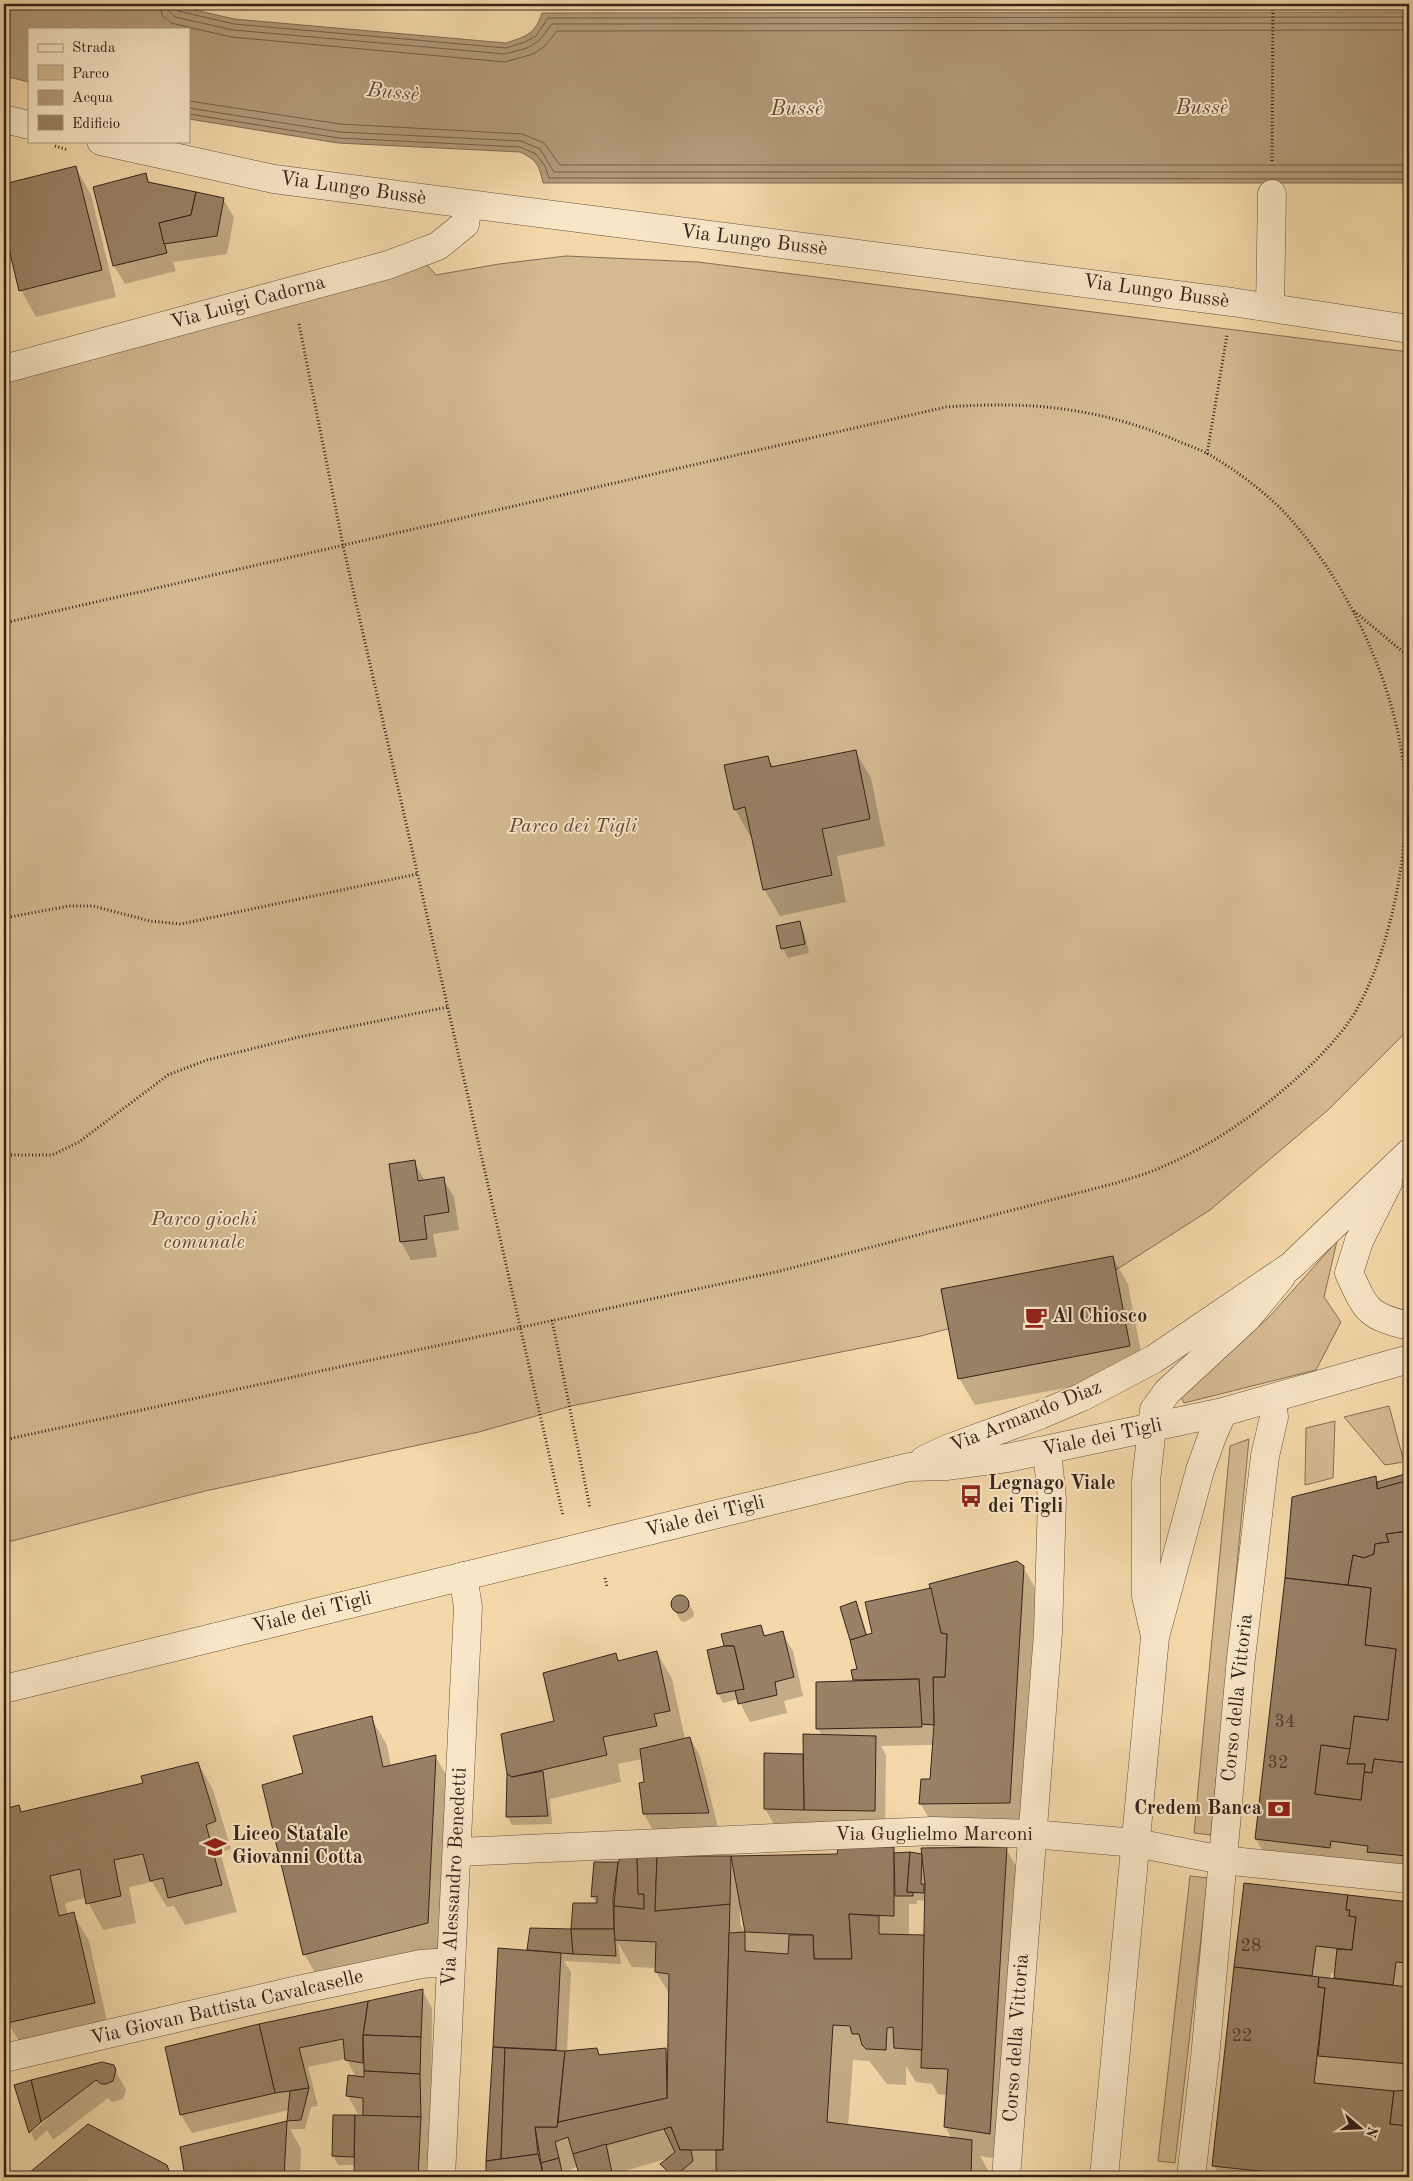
<svg xmlns="http://www.w3.org/2000/svg" width="1413" height="2181" viewBox="0 0 1413 2181" font-family="'Old Standard TT',serif">
	<style>
		.green { fill: #d4b991; stroke: #856e56 }
		.water { fill: #b39a79; stroke: #816a53 }
		.shadow { fill: #0003; fill-rule: evenodd }
		.lines { fill: none; stroke-linecap: round; stroke-linejoin: round }
		.shore { stroke: #745e4a; stroke-width: 1 }
		.building { fill: #998165; stroke: #36221b }
		.minor-casing { stroke: #66503e; stroke-width: 29 }
		.tertiary-casing { stroke: #66503e; stroke-width: 29 }
		.path { stroke: #36221b; stroke-width: 3; stroke-dasharray: 1 2.5; stroke-linecap: butt }
		.minor { stroke: #f8e6c7; stroke-width: 28 }
		.tertiary { stroke: #f8e6c7; stroke-width: 28 }
		.labels { text-anchor: middle; dominant-baseline: central; stroke-width: 4; stroke-linejoin: round; paint-order: stroke }
		.number-label { font-size: 18px; fill: #4f3a2e }
		.street-label { font-size: 20px; fill: #36221b; stroke: #f8e6c7 }
		.park-label { font-size: 20px; font-style: italic; fill: #5e4838; stroke: #f8e6c7 }
		.poi-label { font-size: 20px; font-weight: bold; fill: #36221b; stroke: #f8e6c7; text-anchor: start }
		.water-label { font-size: 21px; font-style: italic; fill: #624c3c; stroke: #f8e6c7 }
	</style>
	<rect width="100%" height="100%" fill="#f4d8a9"/>
	<filter id="stains"><feTurbulence type="fractalNoise" baseFrequency=".004" numOctaves="4"/><feColorMatrix values="0 0 0 0 .2 0 0 0 0 .09 0 0 0 0 .02 0 0 0 .5 -.17"/></filter>
	<radialGradient id="worn" r=".72"><stop offset=".6" stop-color="#630" stop-opacity="0"/><stop offset="1" stop-color="#630" stop-opacity=".3"/></radialGradient>
	<g class="green">
		<path d="M566,256L698,262L1409,352V1029L1328,1110L1210,1210L1111,1273L1041,1304L921,1336L571,1406L479,1432L205,1491L4,1543V381L427,265L436,275L499,264Z"/>
		<path d="M1337,1241L1324,1297L1341,1322L1316,1370L1184,1403L1181,1397L1269,1317Z"/>
		<path d="M1389,1406L1404,1462L1385,1465L1344,1417Z"/>
		<path d="M1335,1421L1333,1478L1305,1485L1306,1428Z"/>
		<path d="M1249,1439L1211,1835L1194,1833L1230,1446Z"/>
		<path d="M1190,1876L1208,1878L1175,2163L1158,2161Z"/>
	</g>
	<path class="water" d="M4,4H169L234,19L506,43C527,36 535,34 542,13L1409,12V183H543C539,165 537,160 520,152L338,143L189,119V29H29V82L4,76Z"/>
	<g class="shadow">
		<path d="M76,168L91,195L116,297L36,317L21,290L4,222V185Z"/>
		<path d="M145,175L151,184L223,199L234,217L227,254L173,262L176,271L125,284L114,266L95,188Z"/>
		<path d="M855,751L871,778L885,846L837,856L846,902L780,916L764,889L753,836H750L735,809L768,758L774,768Z"/>
		<path d="M799,922L804,931L809,953L788,958L783,949L778,927Z"/>
		<path d="M414,1162L425,1181L443,1179L454,1197L459,1230L433,1234L437,1257L411,1260L401,1242Z"/>
		<path d="M1113,1258L1128,1284L1145,1373L975,1405L959,1378Z"/>
		<path d="M1409,1475V1889L1276,1874L1256,1839L1287,1578L1293,1498L1375,1477L1378,1483Z"/>
		<path d="M1023,1567L1039,1594L1025,1829L936,1830L920,1803L931,1781L933,1745L881,1746L886,1755L885,1829L776,1827L765,1809L766,1754L804,1755L822,1736L818,1728L855,1682L854,1680L859,1669L855,1603L860,1612L868,1636Z"/>
		<path d="M681,1595L686,1598L694,1613L693,1617L685,1622L681,1621L671,1604L672,1600Z"/>
		<path d="M761,1626L766,1636L782,1633L793,1651L803,1696L784,1701L787,1713L750,1722L738,1699L723,1703L718,1694L708,1651L725,1646Z"/>
		<path d="M657,1652L672,1679L685,1739L690,1738L700,1756L719,1831L654,1832L644,1814L640,1784L645,1783L642,1759L618,1764L621,1782L550,1799L552,1824L512,1825L507,1816L509,1773L616,1655L620,1662Z"/>
		<path d="M371,1718L387,1745L391,1767L435,1756L451,1783L443,1950L320,1982L305,1955L263,1786L304,1774Z"/>
		<path d="M198,1763L213,1790L231,1849L220,1852L237,1912L185,1925L174,1906L167,1907L152,1882L129,1887L136,1923L103,1930L86,1898L65,1903L68,1915L73,1914L89,1941L109,2030L24,2049L8,2023L4,2005V1810L18,1807L22,1813L145,1784Z"/>
		<path d="M893,1848L896,1854L921,1855L924,1860L1006,1849L1022,1876L1005,2160L980,2156L992,2177H697L695,2173L690,2177H671L662,2165L669,2158L618,2173L619,2177H581L578,2166L570,2170L571,2177H487L499,1950L530,1952L528,1950L572,1930L597,1904L592,1896L595,1863H619L657,1857L838,1855ZM917,1900L926,1901L925,1940L909,1936V1904H917ZM740,1904H741L747,1936L740,1924ZM618,1943L632,1967L656,1968V1972L670,1995L669,2055L666,2049L600,2056L596,2049L567,2051L571,1972L564,1961L621,1964ZM853,2060L869,2061L887,2084L906,2085V2066L916,2082L932,2084L938,2094L947,2095L945,2126L952,2139L848,2126Z"/>
		<path d="M1245,1885L1409,1903V1980H1406L1405,1988H1409V2177H1220L1214,2166ZM1331,1973H1336L1335,1980L1330,1979Z"/>
		<path d="M422,1990L432,2008L431,2137L439,2177H346V2174H355V2165H338L333,2156L334,2116L366,2117V2115L358,2114L348,2096L356,2077L346,2059L308,2067L318,2106L311,2107L305,2129H290L301,2149L300,2177H186L182,2148L288,2122L289,2110L192,2133L181,2115L166,2048Z"/>
		<path d="M113,2066L126,2090L123,2099L112,2102L108,2098L53,2140L47,2130L35,2141L31,2133L47,2119L15,2086Z"/>
		<path d="M88,2126L166,2166L173,2177H25Z"/>
	</g>
	<g class="lines">
		<g class="shore">
			<path d="M160,4L162,15L171,23L231,37L505,62L533,54L545,46L557,31L1409,30"/>
			<path d="M167,4L169,11L175,17L233,30L505,54L527,48L539,41L552,24L1409,23"/>
			<path d="M174,4V8L178,11L234,24L506,48L525,42L536,36L548,18L1409,17"/>
			<path d="M189,101L340,124L522,134L544,143L560,165H1409"/>
			<path d="M189,108L340,132L521,141L540,149L554,172H1409"/>
			<path d="M189,114L339,138L520,147L536,154L545,166L549,178L1409,179"/>
		</g>
	</g>
	<g class="building">
		<path d="M76,166L102,270L19,291L4,228V184Z"/>
		<path d="M146,173L148,182L196,192L191,215L159,223L167,253L113,266L93,187Z"/>
		<path d="M196,192L224,198L217,236L164,244L159,223L191,215Z"/>
		<path d="M856,750L870,819L822,829L832,875L763,890L745,807L734,810L724,765L768,756L771,767Z"/>
		<path d="M800,921L805,944L781,949L776,926Z"/>
		<path d="M415,1160L418,1181L444,1177L449,1212L424,1216L427,1239L400,1242L389,1164Z"/>
		<path d="M1113,1256L1130,1346L958,1379L941,1289Z"/>
		<path d="M1409,1473V1481L1377,1489V1482Z"/>
		<path d="M1376,1476L1377,1489L1409,1480V1531L1386,1534L1389,1542L1375,1544L1374,1554L1364,1558L1353,1555L1348,1585L1285,1578L1292,1497Z"/>
		<path d="M1409,1531V1763L1374,1759L1372,1773L1364,1772L1365,1764H1347L1354,1716L1388,1720L1396,1649L1365,1645L1371,1588L1348,1585L1353,1555L1364,1558L1374,1554L1375,1544L1389,1542L1386,1534Z"/>
		<path d="M1017,1561L1024,1566L1010,1803L919,1804L921,1779H930L934,1725L933,1677H945L947,1634L941,1633L929,1584Z"/>
		<path d="M1285,1578L1371,1588L1365,1645L1396,1649L1388,1720L1354,1716L1350,1749L1321,1745L1315,1794L1361,1800L1364,1772L1372,1773L1374,1759L1409,1763V1851H1408L1407,1856L1367,1852L1368,1846L1331,1841L1330,1848L1255,1839Z"/>
		<path d="M931,1588L941,1633L947,1634L945,1677H933L934,1725L921,1724L919,1679L853,1680L851,1670L857,1669L850,1640L872,1633L865,1602Z"/>
		<circle cx="680" cy="1604" r="9"/>
		<path d="M856,1601L866,1635L850,1640L840,1607Z"/>
		<path d="M761,1625L764,1636L783,1631L794,1677L775,1682L777,1695L738,1704L735,1690L744,1689L734,1646H724L721,1634Z"/>
		<path d="M724,1646H734L744,1689L717,1694L707,1650Z"/>
		<path d="M657,1651L670,1711L654,1714L657,1726L603,1737L607,1755L512,1777L507,1774L501,1734L554,1721L543,1673L616,1653L618,1661Z"/>
		<path d="M919,1679L922,1727L816,1729V1682Z"/>
		<path d="M372,1716L383,1767L436,1755L428,1923L303,1955L262,1785L303,1773L293,1736Z"/>
		<path d="M803,1734L876,1736L875,1811L804,1810Z"/>
		<path d="M690,1737L709,1813L643,1814L639,1783L644,1782L640,1749Z"/>
		<path d="M1321,1745L1350,1749L1347,1764H1365L1361,1800L1315,1794Z"/>
		<path d="M764,1753L803,1754L804,1810L764,1809Z"/>
		<path d="M198,1762L216,1821L206,1825L222,1885L168,1898L163,1878L150,1881L143,1854L114,1860L121,1896L86,1904L80,1869L50,1876L59,1916L74,1912L95,2003L7,2023L4,2010V1809L19,1805L21,1812L143,1783L141,1776Z"/>
		<path d="M543,1771L548,1816L506,1817L507,1774L512,1777Z"/>
		<path d="M894,1847V1916L849,1914L852,1959H814L813,1935L745,1932L731,1856L837,1854L838,1848Z"/>
		<path d="M1007,1847L990,2134L944,2127L948,2069L921,2068L925,1884L921,1848Z"/>
		<path d="M910,1852L907,1892H913V1896H895L894,1853Z"/>
		<path d="M910,1852L922,1854L921,1884H924V1893L907,1892Z"/>
		<path d="M622,1855H637L638,1894H644V1909L614,1906L618,1862Z"/>
		<path d="M637,1855L657,1856L655,1911L730,1904L723,2150H680L671,2127L573,2154L568,2137L555,2142L559,2158L541,2163L535,2127H557L558,2122L667,2098L669,1974L655,1972L656,1942L615,1940L614,1929V1906L644,1909V1894H638Z"/>
		<path d="M657,1856H731L730,1904L655,1911Z"/>
		<path d="M594,1862H618L613,1899L614,1929H571L573,1903H597V1896L591,1897Z"/>
		<path d="M1244,1883L1348,1895L1346,1910H1350L1349,1916L1356,1917L1352,1950L1316,1946L1312,1976L1234,1967Z"/>
		<path d="M1348,1895L1409,1902L1408,1963L1396,1962L1393,1985L1334,1978L1337,1949L1352,1950L1356,1917L1349,1916L1350,1910H1346Z"/>
		<path d="M849,1914L879,1916V1934L924,1935L922,2050L894,2048L893,2027L887,2028L886,2050L866,2049L862,2045L859,2034H852L850,2026L833,2025L827,2122L972,2140L971,2177H716V2150H723L729,1933L745,1932V1951L788,1954L789,1935H813L814,1959H852Z"/>
		<path d="M530,1928L571,1929L573,1954L527,1950Z"/>
		<path d="M571,1929H614L616,1956L573,1954Z"/>
		<path d="M498,1948L561,1953L556,2050L493,2047Z"/>
		<path d="M1234,1967L1319,1977L1318,1987L1325,1988L1314,2083L1394,2091L1390,2124L1409,2126V2177H1315L1212,2166Z"/>
		<path d="M1319,1977L1409,1987V2064L1318,2056L1325,1988L1318,1987Z"/>
		<path d="M423,1989L421,2037L363,2035L368,2001Z"/>
		<path d="M368,2001L363,2035V2063L345,2060L343,2039L299,2048L309,2088L275,2093L259,2024Z"/>
		<path d="M259,2024L275,2093L180,2115L165,2047Z"/>
		<path d="M363,2035L421,2037L420,2074L364,2071Z"/>
		<path d="M493,2047L505,2048L501,2159L486,2161Z"/>
		<path d="M505,2048L565,2051L557,2127H535L538,2154L501,2159Z"/>
		<path d="M597,2048L599,2055L666,2048L667,2098L558,2122L565,2051Z"/>
		<path d="M102,2062L114,2065L116,2070L113,2081L106,2084H101L96,2080L41,2122L31,2080Z"/>
		<path d="M364,2071L420,2074L421,2117H363V2098L346,2096L348,2075L364,2077Z"/>
		<path d="M31,2080L41,2122L29,2133L14,2085Z"/>
		<path d="M309,2088L301,2120L287,2121L290,2091Z"/>
		<path d="M1409,2090V2126L1390,2124L1394,2091Z"/>
		<path d="M333,2115H355L354,2157L332,2156Z"/>
		<path d="M355,2115L421,2117L418,2177H354Z"/>
		<path d="M287,2121L284,2177H185L180,2147Z"/>
		<path d="M88,2124L167,2165L171,2177H24Z"/>
		<path d="M671,2127L680,2150H691L693,2161L674,2177L660,2164L675,2152L664,2129Z"/>
		<path d="M606,2144L613,2177H580L573,2154Z"/>
		<path d="M538,2154L544,2177H486V2161Z"/>
		<path d="M559,2158L563,2177H544L541,2163Z"/>
		<path d="M345,2173H354V2177H344Z"/>
	</g>
	<g class="lines">
		<defs>
			<g id="minor">
				<path d="M4,119L29,125"/>
				<path d="M101,141L274,179L1232,302L1409,329"/>
				<path d="M1270,307L1272,194"/>
				<path d="M4,369L388,265L438,246L465,224L468,205"/>
				<path d="M1155,1636L1146,1596V1481L1154,1410L1167,1392L1247,1318L1281,1277"/>
				<path d="M457,1852L933,1831L1032,1834L1136,1843L1222,1860L1409,1879"/>
				<path d="M4,2058L298,1990L421,1964L451,1962"/>
				<path d="M441,2177L468,1607L463,1576"/>
				<path d="M1006,2177L1048,1633L1052,1499L1047,1450"/>
				<path d="M1104,2177L1155,1637L1200,1470L1213,1434L1223,1412"/>
				<path d="M1191,2177L1205,2058L1241,1658L1265,1456L1274,1417L1272,1399"/>
			</g>
			<g id="tertiary">
				<path d="M1388,1183L1359,1241L1349,1273C1366,1310 1367,1316 1409,1326"/>
				<path d="M924,1460L947,1449L1040,1415L1082,1397L1154,1359L1291,1266L1409,1153"/>
				<path d="M4,1689L909,1467L946,1466L1007,1458L1223,1412L1409,1359"/>
			</g>
		</defs>
		<use href="#minor" class="minor-casing"/>
		<use href="#tertiary" class="tertiary-casing"/>
		<g class="path">
			<path d="M55,146L68,150"/>
			<path d="M1272,161L1273,4"/>
			<path d="M299,324L343,545L563,1516"/>
			<path d="M1207,454L1227,335"/>
			<path d="M1354,611L1409,657"/>
			<path d="M4,623L946,407C1028,401 1094,407 1171,438C1183,444 1198,448 1210,455C1240,473 1271,496 1294,523C1350,589 1394,682 1404,769C1412,841 1392,946 1357,1009C1345,1030 1328,1048 1311,1065C1267,1107 1217,1143 1162,1167C1147,1174 1131,1178 1116,1183L780,1271L4,1440"/>
			<path d="M1406,788L1409,779"/>
			<path d="M4,918L69,906H93L150,921L181,924L417,874"/>
			<path d="M4,1155H52L79,1142L168,1075L207,1060L299,1037L448,1007"/>
			<path d="M552,1320L590,1508"/>
			<path d="M605,1578L607,1587"/>
		</g>
		<use href="#minor" class="minor"/>
		<use href="#tertiary" class="tertiary"/>
	</g>
	<defs>
		<symbol id="cafe-bare" viewBox="-9 -9 18 18"><path d="M-5.5-4.5H6V0H3Q3 3.5 0 3.5H-2.5Q-5.5 3.5-5.5 0ZM3-3.2v2h1.7v-2ZM-6 4.5H4V6H-6Z" fill="#8f2418" stroke="#f8e6c7" stroke-width="2.5" paint-order="stroke"/></symbol>
		<symbol id="bus-bare" viewBox="-9 -9 18 18"><path d="M-5-6H5V4H4V6H2V4H-2V6H-4V4H-5ZM-3.5-4V0h7V-4ZM-3.5 1.2v1.5H-2V1.2ZM2 1.2v1.5H3.5V1.2Z" fill="#8f2418" stroke="#f8e6c7" stroke-width="2.5" paint-order="stroke"/></symbol>
		<symbol id="bank-bare" viewBox="-9 -9 18 18"><path d="M-6-4H6V4H-6ZM0-2.3a2.3 2.3 0 1 0 0 4.6a2.3 2.3 0 1 0 0-4.6Z" fill="#8f2418" stroke="#f8e6c7" stroke-width="2.5" paint-order="stroke"/></symbol>
		<symbol id="school-bare" viewBox="-9 -9 18 18"><path d="M0-5L7-2L0 1L-7-2ZM-4 1L0 2.5L4 1V4Q0 6-4 4Z" fill="#8f2418" stroke="#f8e6c7" stroke-width="2.5" paint-order="stroke"/></symbol>
	</defs>
	<g fill-rule="evenodd">
		<use href="#cafe-bare" x="1020" y="1301" width="32" height="32"/>
		<use href="#bus-bare" x="955" y="1480" width="32" height="32"/>
		<use href="#bank-bare" x="1263" y="1793" width="32" height="32"/>
		<use href="#school-bare" x="199" y="1831" width="32" height="32"/>
	</g>
	<g class="labels">
		<g class="number-label">
			<text x="1285" y="1722">34</text>
			<text x="1278" y="1763">32</text>
			<text x="1251" y="1946">28</text>
			<text x="1242" y="2036">22</text>
		</g>
		<g class="street-label">
			<text transform="translate(353 189) rotate(8)">Via Lungo Bussè</text>
			<text transform="translate(754 241) rotate(7)">Via Lungo Bussè</text>
			<text transform="translate(1156 292) rotate(8)">Via Lungo Bussè</text>
			<text transform="translate(248 303) rotate(-15)">Via Luigi Cadorna</text>
			<text transform="translate(1026 1417) rotate(-22)">Via Armando Diaz</text>
			<text transform="translate(1102 1438) rotate(-12)">Viale dei Tigli</text>
			<text transform="translate(705 1517) rotate(-14)">Viale dei Tigli</text>
			<text transform="translate(312 1613) rotate(-14)">Viale dei Tigli</text>
			<text transform="translate(1238 1698) rotate(-84)">Corso della Vittoria</text>
			<text x="934" y="1835">Via Guglielmo Marconi</text>
			<text transform="translate(455 1877) rotate(-87)">Via Alessandro Benedetti</text>
			<text transform="translate(227 2008) rotate(-13)">Via Giovan Battista Cavalcaselle</text>
			<text transform="translate(1017 2038) rotate(-86)">Corso della Vittoria</text>
		</g>
		<g class="park-label">
			<text x="573" y="827">Parco dei Tigli</text>
			<text x="204" y="1220">Parco giochi<tspan x="204" dy="23">comunale</tspan></text>
		</g>
		<g class="poi-label">
			<text x="1052" y="1317">Al Chiosco</text>
			<text x="988" y="1484">Legnago Viale<tspan x="988" dy="23">dei Tigli</tspan></text>
			<text x="1262" y="1809" text-anchor="end">Credem Banca</text>
			<text x="232" y="1835">Liceo Statale<tspan x="232" dy="23">Giovanni Cotta</tspan></text>
		</g>
		<g class="water-label">
			<text transform="translate(393 93) rotate(6)">Bussè</text>
			<text x="1202" y="108">Bussè</text>
			<text x="797" y="109">Bussè</text>
		</g>
	</g>
	<rect width="1413" height="2181" fill="none" stroke="#f4d8a9" stroke-width="20"/>
	<rect x="5" y="5" width="1403" height="2171" fill="none" stroke="#36221b" stroke-width="2.5"/>
	<rect x="10" y="10" width="1393" height="2161" fill="none" stroke="#36221b"/>
	<rect x="28" y="28" width="162" height="115" fill="#f8e6c7" stroke="#aa9882"/>
	<rect x="38" y="44" width="25" height="8" fill="#f8e6c7" stroke="#aa9882"/>
	<text x="72" y="52" font-size="15" fill="#36221b">Strada</text>
	<rect x="38" y="65" width="25" height="15" fill="#d4b991" stroke="#aa9882"/>
	<text x="72" y="78" font-size="15" fill="#36221b">Parco</text>
	<rect x="38" y="90" width="25" height="15" fill="#b39a79" stroke="#aa9882"/>
	<text x="72" y="102" font-size="15" fill="#36221b">Acqua</text>
	<rect x="38" y="115" width="25" height="15" fill="#998165" stroke="#aa9882"/>
	<text x="72" y="128" font-size="15" fill="#36221b">Edificio</text>
	<g transform="translate(1360 2128) rotate(109)" stroke="#f8e6c7" stroke-width="4" paint-order="stroke">
	<path d="M0-4L9 19L0 12L-9 19Z" fill="#36221b"/>
	<text y="-8" font-size="14" font-weight="bold" text-anchor="middle" fill="#36221b">N</text>
	</g>
	<rect width="100%" height="100%" filter="url(#stains)"/>
	<rect width="100%" height="100%" fill="url(#worn)"/>
</svg>
